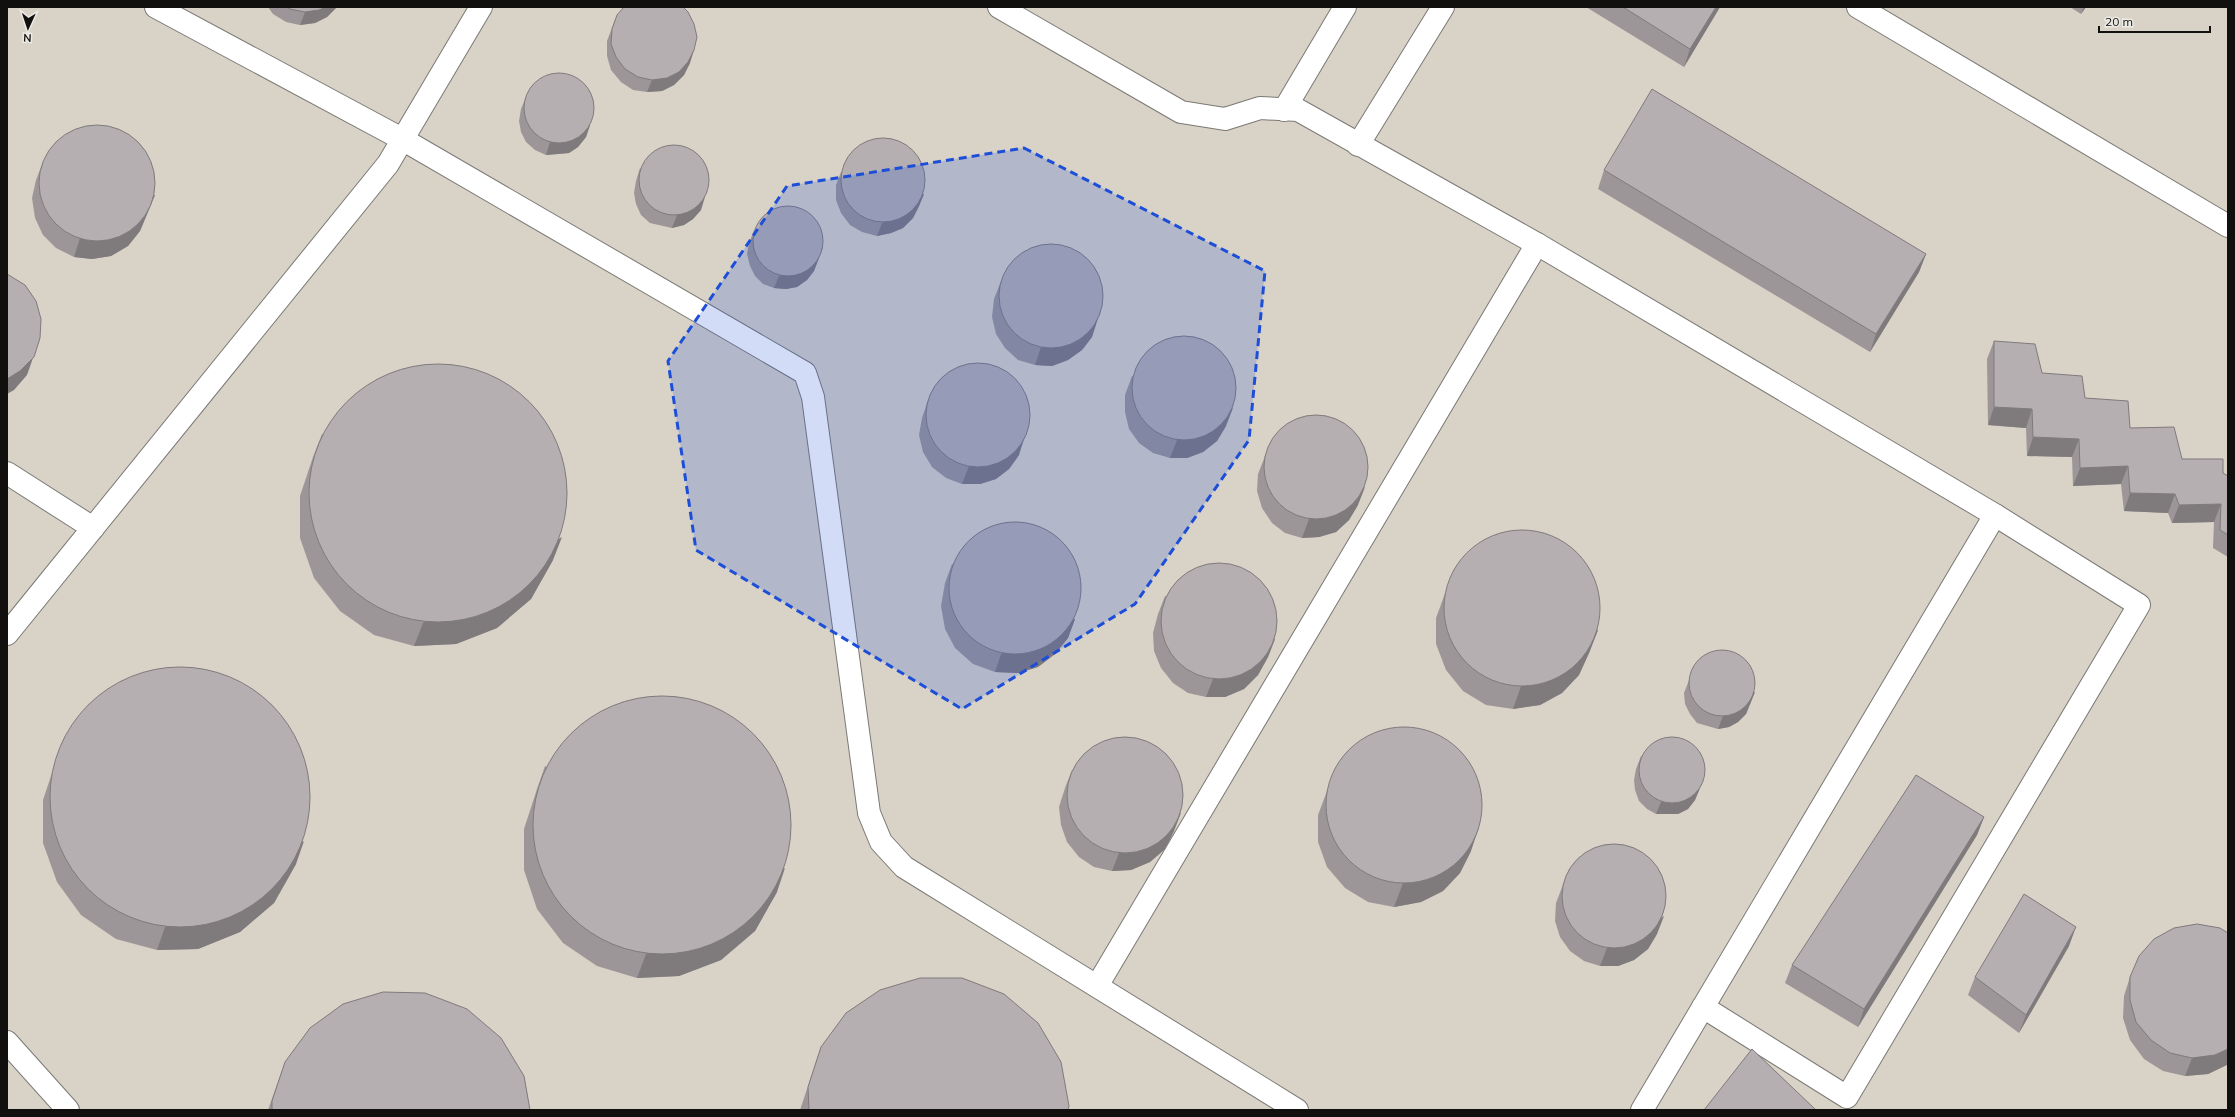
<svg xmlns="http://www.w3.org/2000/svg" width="2235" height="1117" viewBox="0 0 2235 1117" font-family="Mulish,sans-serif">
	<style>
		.built { fill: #d8d2c7 }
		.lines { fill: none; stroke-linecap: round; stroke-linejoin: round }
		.lane-casing { stroke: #7b7975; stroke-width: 24 }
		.lane { stroke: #fff; stroke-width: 22 }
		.wall { fill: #9c9698 }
		.shaded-wall { fill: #7f7a7c }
		.building { fill: #b5afb1; stroke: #7f7a7c }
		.marked { fill: #1d4ed8; fill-opacity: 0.2; stroke: #1d4ed8; stroke-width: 3; stroke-dasharray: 8 5; stroke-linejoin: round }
	</style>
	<rect width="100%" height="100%" fill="#e0ded9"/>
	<rect class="built" x="7" y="7" width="2221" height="1103"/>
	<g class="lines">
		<defs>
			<g id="lane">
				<path d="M156,7L402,139L805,373L813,397L869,813L881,842L904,867L1297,1110"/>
				<path d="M999,7L1181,112L1225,119L1260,108L1298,110L1537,244L1995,515L2139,605L1847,1097L1703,1007"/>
				<path d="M1858,7L2228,226"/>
				<path d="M1284,110L1345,7"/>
				<path d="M1358,145L1443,7"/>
				<path d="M7,473L93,528"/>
				<path d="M7,634L388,164L481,7"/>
				<path d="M1097,986L1537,244"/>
				<path d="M7,1042L68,1110"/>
				<path d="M1642,1110L1995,515"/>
			</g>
		</defs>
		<use href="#lane" class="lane-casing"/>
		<use href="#lane" class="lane"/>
	</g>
	<g class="wall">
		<path d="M268,7H337L327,17L315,23L300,25L286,22L273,14Z"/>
		<path d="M1586,7H1720L1684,67Z"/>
		<path d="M2070,7H2086L2081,14Z"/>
		<path d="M617,15L690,63L684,75L674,85L662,91L647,92L633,90L621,82L611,70L607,56V41Z"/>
		<path d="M526,97L590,125L586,137L578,147L569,153L546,155L535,150L526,142L521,132L519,121L521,109Z"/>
		<path d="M43,162L155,195L140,231L128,246L111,256L92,259L74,257L56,248L43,235L35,218L32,198L36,180Z"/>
		<path d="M640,168L701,210L693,219L684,225L672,228L650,223L641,215L636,204L634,193L636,181Z"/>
		<path d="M1604,170L1926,254L1919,272L1870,352L1598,189Z"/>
		<path d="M841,172L924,194L919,206L913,218L903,228L891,233L877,236L862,232L850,225L841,213L836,200V185Z"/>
		<path d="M754,230L823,247L814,271L807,280L797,287L786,289L774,288L763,284L755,276L750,266L747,254L749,243Z"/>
		<path d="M1001,281L1098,318L1092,337L1082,350L1068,360L1052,366L1035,365L1018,360L1005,348L996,334L992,317L994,299Z"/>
		<path d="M1994,341L2042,373L2182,459L2223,473L2228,476V557L2213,548L2214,522L2172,523L2168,513L2124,511L2121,484L2073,486L2072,457L2027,456L2026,428L1988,425L1987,359Z"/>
		<path d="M1132,376L1226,426L1217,441L1203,452L1187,458H1170L1153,453L1139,443L1129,429L1125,412V395Z"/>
		<path d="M928,400L1019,455L1009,469L996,479L980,484H962L946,478L932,467L923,452L919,435L922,418Z"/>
		<path d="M322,434L553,560L531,599L497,628L456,644L414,646L374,635L340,611L314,578L300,538V496L313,457Z"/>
		<path d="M1265,456L1358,505L1349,520L1336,532L1319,537L1302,538L1285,533L1272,523L1262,508L1257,491L1258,474Z"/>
		<path d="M952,564L1075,619L1068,638L1055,654L1038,667L1018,673L995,672L973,664L955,648L945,629L941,606L945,583Z"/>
		<path d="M1454,569L1598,630L1589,653L1579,675L1562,693L1540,705L1513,709L1486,705L1463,691L1446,670L1436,644V618Z"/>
		<path d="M1165,596L1275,639L1268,657L1258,675L1244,689L1225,697H1206L1188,693L1173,683L1161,668L1154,651L1153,633L1158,614Z"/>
		<path d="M1689,680L1755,692L1746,714L1738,722L1729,727L1718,729L1697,723L1690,714L1685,704L1684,693Z"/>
		<path d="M64,738L296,864L274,903L240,932L198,949L157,950L116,939L81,915L57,882L43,843V800L56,761Z"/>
		<path d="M1641,756L1700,788L1695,800L1688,809L1678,814H1656L1647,809L1639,801L1635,790L1634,780L1636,769Z"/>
		<path d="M545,766L777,892L755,931L721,960L679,976L637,978L597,966L563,943L537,909L524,870V829L537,789Z"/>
		<path d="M1336,767L1471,851L1460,873L1443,891L1421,902L1394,907L1368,902L1345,888L1327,867L1318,842V815Z"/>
		<path d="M1072,770L1174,831L1165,849L1150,862L1131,870L1112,871L1094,867L1079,857L1067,842L1061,825L1059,807L1065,788Z"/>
		<path d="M1984,817L1977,835L1858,1027L1785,983L1792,965Z"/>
		<path d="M1569,869L1657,934L1648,949L1634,960L1618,966H1600L1584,961L1570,951L1560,937L1555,921L1556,903Z"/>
		<path d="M2228,933V1064L2208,1074L2185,1076L2163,1071L2144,1059L2130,1040L2123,1018L2124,996L2130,977Z"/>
		<path d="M2069,946L2019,1033L1968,995L1975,977Z"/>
		<path d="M821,1047L1068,1110H800Z"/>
		<path d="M285,1062L530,1110H268Z"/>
	</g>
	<g class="shaded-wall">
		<path d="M326,7H337L327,17L315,23L300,25L305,12Z"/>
		<path d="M1716,7H1720L1684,67L1690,49Z"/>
		<path d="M2084,7H2086L2081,14Z"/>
		<path d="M694,50L690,63L684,75L674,85L662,91L647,92L652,80Z"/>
		<path d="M590,125L586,137L578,147L569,153L546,155L550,142Z"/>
		<path d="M924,194L919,206L913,218L903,228L891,233L877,236L882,223Z"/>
		<path d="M155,195L140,231L128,246L111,256L92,259L74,257L80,238Z"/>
		<path d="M705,197L701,210L693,219L684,225L672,228L677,215Z"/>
		<path d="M1926,254L1919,272L1870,352L1876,334Z"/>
		<path d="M819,258L814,271L807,280L797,287L786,289L774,288L779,276Z"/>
		<path d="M1098,318L1092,337L1082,350L1068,360L1052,366L1035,365L1041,347Z"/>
		<path d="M40,338L27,375L14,390L7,394V379Z"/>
		<path d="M1994,407L2032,409L2026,428L1988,425Z"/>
		<path d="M1233,408L1226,426L1217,441L1203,452L1187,458H1170L1177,440Z"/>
		<path d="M1025,436L1019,455L1009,469L996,479L980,484H962L969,466Z"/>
		<path d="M2033,437L2079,439L2072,457L2027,456Z"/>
		<path d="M2128,466L2121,484L2073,486L2080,468Z"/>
		<path d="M1365,487L1358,505L1349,520L1336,532L1319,537L1302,538L1309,519Z"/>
		<path d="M2130,493L2175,494L2168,513L2124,511Z"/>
		<path d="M2221,504L2214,522L2172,523L2179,505Z"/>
		<path d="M562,537L553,560L531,599L497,628L456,644L414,646L423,623Z"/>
		<path d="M1075,619L1068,638L1055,654L1038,667L1018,673L995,672L1001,654Z"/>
		<path d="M1598,630L1589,653L1579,675L1562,693L1540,705L1513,709L1521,686Z"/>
		<path d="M1275,639L1268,657L1258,675L1244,689L1225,697H1206L1213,679Z"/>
		<path d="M1755,692L1746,714L1738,722L1729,727L1718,729L1723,716Z"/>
		<path d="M1700,788L1695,800L1688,809L1678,814H1656L1661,802Z"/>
		<path d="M1181,813L1174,831L1165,849L1150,862L1131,870L1112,871L1119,853Z"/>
		<path d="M1984,817L1977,835L1858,1027L1864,1009Z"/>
		<path d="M1479,827L1471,851L1460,873L1443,891L1421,902L1394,907L1403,883Z"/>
		<path d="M304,841L296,864L274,903L240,932L198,949L157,950L165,927Z"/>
		<path d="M785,868L777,892L755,931L721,960L679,976L637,978L646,954Z"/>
		<path d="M1664,916L1657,934L1648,949L1634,960L1618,966H1600L1607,948Z"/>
		<path d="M2076,927L2069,946L2019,1033L2026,1015Z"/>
		<path d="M2228,1049V1064L2227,1065L2208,1074L2185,1076L2192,1058Z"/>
	</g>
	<g class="building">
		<path d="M287,7H326L319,10L305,12L290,9Z"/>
		<path d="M624,7H683L688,12L694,24L697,37L694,50L688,62L679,72L667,78L652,80L638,77L625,69L616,57L611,44L612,29L617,15Z"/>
		<path d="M1623,7H1716L1690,49Z"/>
		<circle cx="559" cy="108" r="35"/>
		<path d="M1652,89L1926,254L1876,334L1604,170Z"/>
		<circle cx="97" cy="183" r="58"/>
		<circle cx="883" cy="180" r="42"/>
		<circle cx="674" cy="180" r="35"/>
		<circle cx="788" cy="241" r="35"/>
		<circle cx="1051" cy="296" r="52"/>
		<path d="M7,274L25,285L36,301L41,319L40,338L34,357L20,371L7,379Z"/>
		<circle cx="1184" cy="388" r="52"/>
		<path d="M1994,341L2035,344L2042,373L2082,376L2085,398L2128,401L2130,428L2174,427L2182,459H2223V473L2228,476V535L2220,530L2221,504L2179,505L2175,494L2130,493L2128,466L2080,468L2079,439L2033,437L2032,409L1994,407Z"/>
		<circle cx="978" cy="415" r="52"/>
		<circle cx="438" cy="493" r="129"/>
		<circle cx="1316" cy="467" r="52"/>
		<circle cx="1015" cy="588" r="66"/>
		<circle cx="1522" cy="608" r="78"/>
		<circle cx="1219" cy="621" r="58"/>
		<circle cx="1722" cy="683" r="33"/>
		<circle cx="180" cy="797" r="130"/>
		<circle cx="662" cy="825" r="129"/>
		<circle cx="1404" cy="805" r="78"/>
		<circle cx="1125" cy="795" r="58"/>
		<circle cx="1672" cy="770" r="33"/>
		<path d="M1916,775L1984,817L1864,1009L1792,965Z"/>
		<circle cx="1614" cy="896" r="52"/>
		<path d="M2024,894L2076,927L2026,1015L1975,977Z"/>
		<path d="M2197,924L2220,928L2228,933V1049L2215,1055L2192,1058L2170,1053L2151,1040L2136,1022L2130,1000V977L2139,956L2154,939L2174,928Z"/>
		<path d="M920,978H962L1004,994L1038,1023L1061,1062L1069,1106L1068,1110H809L808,1087L821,1047L846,1013L880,990Z"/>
		<path d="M383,992L425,993L467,1009L501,1038L524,1076L530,1110H272V1101L285,1062L310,1028L343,1004Z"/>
		<path d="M1752,1049L1816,1110H1704Z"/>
	</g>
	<path class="marked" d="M1024,148L1265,271L1249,440L1135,604L962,709L696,550L668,361L787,186Z"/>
	<rect width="2235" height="1117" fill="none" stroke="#11100e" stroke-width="16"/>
	<g transform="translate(28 28) rotate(183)" stroke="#edebe6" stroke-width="3" paint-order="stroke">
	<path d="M0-3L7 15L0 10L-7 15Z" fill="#11100e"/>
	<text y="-6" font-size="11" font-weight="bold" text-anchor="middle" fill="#11100e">N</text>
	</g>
	<path d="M2099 26v6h111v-6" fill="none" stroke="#11100e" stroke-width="2"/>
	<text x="2105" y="26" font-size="12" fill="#11100e" stroke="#edebe6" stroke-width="3" paint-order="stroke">20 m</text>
</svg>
